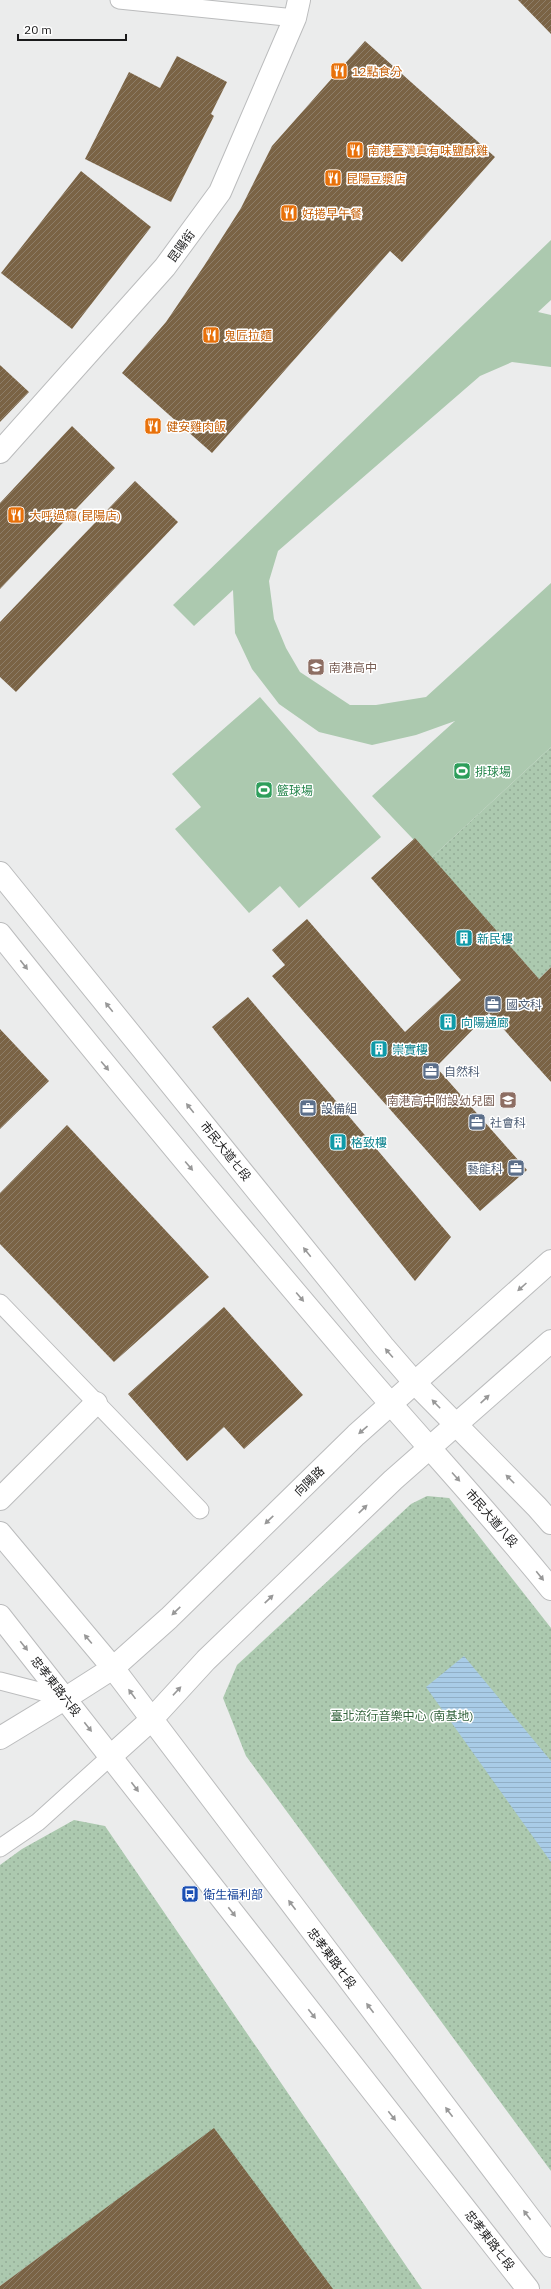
<svg xmlns="http://www.w3.org/2000/svg" width="551" height="2289" viewBox="0 0 551 2289" font-family="'IBM Plex Sans','Noto Sans TC',sans-serif">
	<style>
		.grass { fill: url(#grass-dots) }
		.pitch { fill: #acc9af }
		.water { fill: url(#water-rules) }
		.building { fill: url(#building-hatch) }
		.lines { fill: none; stroke-linecap: round; stroke-linejoin: round }
		.service-casing { stroke: #bbbcbd; stroke-width: 19 }
		.minor-casing { stroke: #bbbcbd; stroke-width: 24 }
		.tertiary-casing { stroke: #bbbcbd; stroke-width: 24 }
		.secondary-casing { stroke: #bbbcbd; stroke-width: 24 }
		.primary-casing { stroke: #bbbcbd; stroke-width: 24 }
		.service { stroke: #fff; stroke-width: 17 }
		.minor { stroke: #fff; stroke-width: 22 }
		.tertiary { stroke: #fff; stroke-width: 22 }
		.secondary { stroke: #fff; stroke-width: 22 }
		.primary { stroke: #fff; stroke-width: 22 }
		.oneway { fill: #989898 }
		.labels { text-anchor: middle; dominant-baseline: central; stroke-width: 3; stroke-linejoin: round; paint-order: stroke }
		.food-label { font-size: 12px; fill: #c56008; stroke: #fff; text-anchor: start }
		.street-label { font-size: 12px; fill: #1a1a1b; stroke: #fff }
		.education-label { font-size: 12px; fill: #785e54; stroke: #fff; text-anchor: start }
		.leisure-label { font-size: 12px; fill: #27864d; stroke: #fff; text-anchor: start }
		.culture-label { font-size: 12px; fill: #0d838f; stroke: #fff; text-anchor: start }
		.service-label { font-size: 12px; fill: #4e5e75; stroke: #fff; text-anchor: start }
		.park-label { font-size: 12px; fill: #32623b; stroke: #fff }
		.transit-label { font-size: 12px; fill: #164399; stroke: #fff; text-anchor: start }
	</style>
	<defs>
		<pattern id="grass-dots" width="8" height="8" patternUnits="userSpaceOnUse"><rect width="8" height="8" fill="#acc9af"/><path d="M2 2h.1M6 6h.1" fill="none" stroke="#93ac96" stroke-width="1.8" stroke-linecap="round"/></pattern>
		<pattern id="water-rules" width="6" height="5" patternUnits="userSpaceOnUse"><rect width="6" height="5" fill="#a9cce7"/><path d="M0 2.5h6" fill="none" stroke="#91afc6"/></pattern>
		<pattern id="building-hatch" width="6" height="6" patternUnits="userSpaceOnUse"><rect width="6" height="6" fill="#7a6345"/><path d="M-1 1l2-2M0 6l6-6M5 7l2-2" fill="none" stroke="#8d7d68"/></pattern>
	</defs>
	<rect width="100%" height="100%" fill="#ebecec"/>
	<g class="grass">
		<path d="M551,747V967L539,979L431,858Z"/>
		<path d="M427,1496L449,1498L551,1628V2171L246,1756L223,1698L237,1665L411,1504Z"/>
		<path d="M74,1820L105,1826L422,2289H326L214,2129L0,2286V1865L22,1849Z"/>
	</g>
	<g class="pitch">
		<path d="M551,240V300L538,312L551,315V367L512,362L480,376L278,551L269,581L274,619L286,648L300,672L350,705H376L426,697L551,583V747L431,858L372,796L455,721L416,735L372,745L319,732L279,704L252,669L235,633L233,590L194,626L173,605Z"/>
		<path d="M260,697L381,837L299,908L280,886L249,913L175,829L201,807L172,774Z"/>
	</g>
	<path class="water" d="M464,1656L551,1761V1862L426,1687Z"/>
	<g class="building">
		<path d="M518,0H551V34Z"/>
		<path d="M365,41L495,157L402,262L390,251L212,453L122,373L166,322L204,266L241,208L272,146Z"/>
		<path d="M177,56L227,82L211,114L214,116L171,202L85,159L129,72L160,88Z"/>
		<path d="M81,171L151,227L72,329L1,273Z"/>
		<path d="M0,365L29,392L0,422Z"/>
		<path d="M72,426L115,468L0,589V503Z"/>
		<path d="M135,481L178,522L16,692L0,677V622Z"/>
		<path d="M415,838L539,979L551,967V1082L489,1013L436,1067L527,1170L480,1211L272,976L285,965L272,950L307,919L405,1032L461,980L371,878Z"/>
		<path d="M248,997L451,1237L415,1281L212,1027Z"/>
		<path d="M0,1029L49,1081L0,1129Z"/>
		<path d="M67,1125L209,1277L114,1362L0,1244V1193Z"/>
		<path d="M224,1307L303,1395L244,1449L224,1427L187,1461L128,1394Z"/>
		<path d="M214,2128L333,2289H0V2286Z"/>
	</g>
	<g class="lines">
		<defs>
			<g id="service">
				<path d="M119,0L295,18"/>
				<path d="M0,1303L200,1510"/>
				<path d="M0,1681L66,1698"/>
				<path d="M0,1848L38,1822L111,1756"/>
			</g>
			<g id="minor">
				<path d="M0,452L165,267L220,192L295,18L299,0"/>
				<path d="M0,1499L96,1403"/>
				<path d="M0,1738L66,1698"/>
			</g>
			<g id="tertiary">
				<path d="M0,873L383,1346L415,1383L537,1507L551,1523"/>
				<path d="M0,934C116,1080 236,1223 357,1365C421,1440 489,1512 551,1589"/>
			</g>
			<g id="secondary">
				<path d="M66,1698L113,1668L169,1618L356,1435L551,1261"/>
				<path d="M111,1756L151,1720L206,1660L393,1480L551,1341"/>
			</g>
			<g id="primary">
				<path d="M0,1533L113,1668L551,2246"/>
				<path d="M0,1616L528,2289"/>
			</g>
		</defs>
		<use href="#service" class="service-casing"/>
		<use href="#minor" class="minor-casing"/>
		<use href="#tertiary" class="tertiary-casing"/>
		<use href="#secondary" class="secondary-casing"/>
		<use href="#primary" class="primary-casing"/>
		<use href="#service" class="service"/>
		<use href="#minor" class="minor"/>
		<use href="#tertiary" class="tertiary"/>
		<use href="#secondary" class="secondary"/>
		<use href="#primary" class="primary"/>
	</g>
	<defs><path id="oneway-solid" d="M-6-.8H1V-3.2L6.5 0L1 3.2V.8H-6Z"/></defs>
	<g class="oneway">
		<use href="#oneway-solid" transform="translate(24 965) rotate(52)"/>
		<use href="#oneway-solid" transform="translate(109 1007) rotate(-129)"/>
		<use href="#oneway-solid" transform="translate(105 1066) rotate(50)"/>
		<use href="#oneway-solid" transform="translate(190 1108) rotate(-129)"/>
		<use href="#oneway-solid" transform="translate(189 1166) rotate(50)"/>
		<use href="#oneway-solid" transform="translate(307 1252) rotate(-129)"/>
		<use href="#oneway-solid" transform="translate(522 1287) rotate(138)"/>
		<use href="#oneway-solid" transform="translate(300 1297) rotate(50)"/>
		<use href="#oneway-solid" transform="translate(389 1353) rotate(-131)"/>
		<use href="#oneway-solid" transform="translate(485 1399) rotate(-43)"/>
		<use href="#oneway-solid" transform="translate(436 1404) rotate(-134)"/>
		<use href="#oneway-solid" transform="translate(363 1430) rotate(139)"/>
		<use href="#oneway-solid" transform="translate(456 1477) rotate(48)"/>
		<use href="#oneway-solid" transform="translate(510 1479) rotate(-135)"/>
		<use href="#oneway-solid" transform="translate(363 1509) rotate(-44)"/>
		<use href="#oneway-solid" transform="translate(269 1520) rotate(136)"/>
		<use href="#oneway-solid" transform="translate(540 1576) rotate(51)"/>
		<use href="#oneway-solid" transform="translate(269 1599) rotate(-44)"/>
		<use href="#oneway-solid" transform="translate(176 1611) rotate(136)"/>
		<use href="#oneway-solid" transform="translate(88 1639) rotate(-130)"/>
		<use href="#oneway-solid" transform="translate(24 1646) rotate(51)"/>
		<use href="#oneway-solid" transform="translate(177 1691) rotate(-47)"/>
		<use href="#oneway-solid" transform="translate(132 1694) rotate(-126)"/>
		<use href="#oneway-solid" transform="translate(88 1727) rotate(52)"/>
		<use href="#oneway-solid" transform="translate(135 1787) rotate(53)"/>
		<use href="#oneway-solid" transform="translate(292 1905) rotate(-127)"/>
		<use href="#oneway-solid" transform="translate(232 1912) rotate(52)"/>
		<use href="#oneway-solid" transform="translate(370 2008) rotate(-127)"/>
		<use href="#oneway-solid" transform="translate(312 2014) rotate(52)"/>
		<use href="#oneway-solid" transform="translate(449 2112) rotate(-127)"/>
		<use href="#oneway-solid" transform="translate(392 2116) rotate(52)"/>
		<use href="#oneway-solid" transform="translate(527 2215) rotate(-127)"/>
	</g>
	<defs>
		<symbol id="restaurant-square" viewBox="-11 -11 22 22"><rect x="-9" y="-9" width="18" height="18" rx="4" fill="#e8710a" stroke="#fff"/><path d="M-5-6h1v4h1v-4h1v4h1v-4h1v5L-1.5 .5V6h-2V.5L-5-1ZM5-6V6H3V1.5H1.5Q1.5-4 5-6Z" fill="#fff"/></symbol>
		<symbol id="school-square" viewBox="-11 -11 22 22"><rect x="-9" y="-9" width="18" height="18" rx="4" fill="#8d6e63" stroke="#fff"/><path d="M0-5L7-2L0 1L-7-2ZM-4 1L0 2.5L4 1V4Q0 6-4 4Z" fill="#fff"/></symbol>
		<symbol id="stadium-square" viewBox="-11 -11 22 22"><rect x="-9" y="-9" width="18" height="18" rx="4" fill="#2e9e5b" stroke="#fff"/><path d="M0-5a6.5 5 0 1 0 0 10a6.5 5 0 1 0 0-10ZM-3.5-1.8h7v3.6h-7Z" fill="#fff"/></symbol>
		<symbol id="building-square" viewBox="-11 -11 22 22"><rect x="-9" y="-9" width="18" height="18" rx="4" fill="#0f9aa8" stroke="#fff"/><path d="M-4-6H4V6H1V3H-1V6H-4ZM-2.5-4.3h1.7v1.8h-1.7ZM.8-4.3h1.7v1.8H.8ZM-2.5-1h1.7V.8h-1.7ZM.8-1h1.7V.8H.8Z" fill="#fff"/></symbol>
		<symbol id="office-square" viewBox="-11 -11 22 22"><rect x="-9" y="-9" width="18" height="18" rx="4" fill="#5c6f8a" stroke="#fff"/><path d="M-6-3h4V-5.5h4V-3h4V5H-6ZM-1-4.5V-3h2v-1.5ZM-6 0V1H6V0Z" fill="#fff"/></symbol>
		<symbol id="bus-square" viewBox="-11 -11 22 22"><rect x="-9" y="-9" width="18" height="18" rx="4" fill="#1a4fb4" stroke="#fff"/><path d="M-5-6H5V4H4V6H2V4H-2V6H-4V4H-5ZM-3.5-4V0h7V-4ZM-3.5 1.2v1.5H-2V1.2ZM2 1.2v1.5H3.5V1.2Z" fill="#fff"/></symbol>
	</defs>
	<g fill-rule="evenodd">
		<use href="#restaurant-square" x="329" y="61" width="20" height="20"/>
		<use href="#restaurant-square" x="345" y="140" width="20" height="20"/>
		<use href="#restaurant-square" x="323" y="168" width="20" height="20"/>
		<use href="#restaurant-square" x="279" y="203" width="20" height="20"/>
		<use href="#restaurant-square" x="201" y="325" width="20" height="20"/>
		<use href="#restaurant-square" x="143" y="416" width="20" height="20"/>
		<use href="#restaurant-square" x="6" y="505" width="20" height="20"/>
		<use href="#school-square" x="306" y="657" width="20" height="20"/>
		<use href="#stadium-square" x="452" y="761" width="20" height="20"/>
		<use href="#stadium-square" x="254" y="780" width="20" height="20"/>
		<use href="#building-square" x="454" y="928" width="20" height="20"/>
		<use href="#office-square" x="483" y="994" width="20" height="20"/>
		<use href="#building-square" x="438" y="1012" width="20" height="20"/>
		<use href="#building-square" x="369" y="1039" width="20" height="20"/>
		<use href="#office-square" x="421" y="1061" width="20" height="20"/>
		<use href="#school-square" x="498" y="1090" width="20" height="20"/>
		<use href="#office-square" x="298" y="1098" width="20" height="20"/>
		<use href="#office-square" x="467" y="1112" width="20" height="20"/>
		<use href="#building-square" x="328" y="1132" width="20" height="20"/>
		<use href="#office-square" x="506" y="1158" width="20" height="20"/>
		<use href="#bus-square" x="180" y="1884" width="20" height="20"/>
	</g>
	<g class="labels">
		<g class="food-label">
			<text x="352" y="71">12點食分</text>
			<text x="368" y="150">南港臺灣真有味鹽酥雞</text>
			<text x="346" y="178">昆陽豆漿店</text>
			<text x="302" y="213">好捲早午餐</text>
			<text x="224" y="335">鬼匠拉麵</text>
			<text x="166" y="426">健安雞肉飯</text>
			<text x="29" y="515">大呼過癮(昆陽店)</text>
		</g>
		<g class="street-label">
			<text transform="translate(181 246) rotate(-54)">昆陽街</text>
			<text transform="translate(226 1151) rotate(51)">市民大道七段</text>
			<text transform="translate(309 1481) rotate(-44)">向陽路</text>
			<text transform="translate(492 1518) rotate(49)">市民大道八段</text>
			<text transform="translate(56 1686) rotate(52)">忠孝東路六段</text>
			<text transform="translate(332 1958) rotate(53)">忠孝東路七段</text>
			<text transform="translate(490 2240) rotate(52)">忠孝東路七段</text>
		</g>
		<g class="education-label">
			<text x="329" y="667">南港高中</text>
			<text x="495" y="1100" text-anchor="end">南港高中附設幼兒園</text>
		</g>
		<g class="leisure-label">
			<text x="475" y="771">排球場</text>
			<text x="277" y="790">籃球場</text>
		</g>
		<g class="culture-label">
			<text x="477" y="938">新民樓</text>
			<text x="461" y="1022">向陽通廊</text>
			<text x="392" y="1049">崇實樓</text>
			<text x="351" y="1142">格致樓</text>
		</g>
		<g class="service-label">
			<text x="506" y="1004">國文科</text>
			<text x="444" y="1071">自然科</text>
			<text x="321" y="1108">設備組</text>
			<text x="490" y="1122">社會科</text>
			<text x="503" y="1168" text-anchor="end">藝能科</text>
		</g>
		<g class="park-label">
			<text x="402" y="1715">臺北流行音樂中心 (南基地)</text>
		</g>
		<g class="transit-label">
			<text x="203" y="1894">衛生福利部</text>
		</g>
	</g>
	<path d="M18 34v6h108v-6" fill="none" stroke="#1a1a1b" stroke-width="2"/>
	<text x="24" y="34" font-size="12" fill="#1a1a1b" stroke="#ffffff" stroke-width="3" paint-order="stroke">20 m</text>
</svg>
